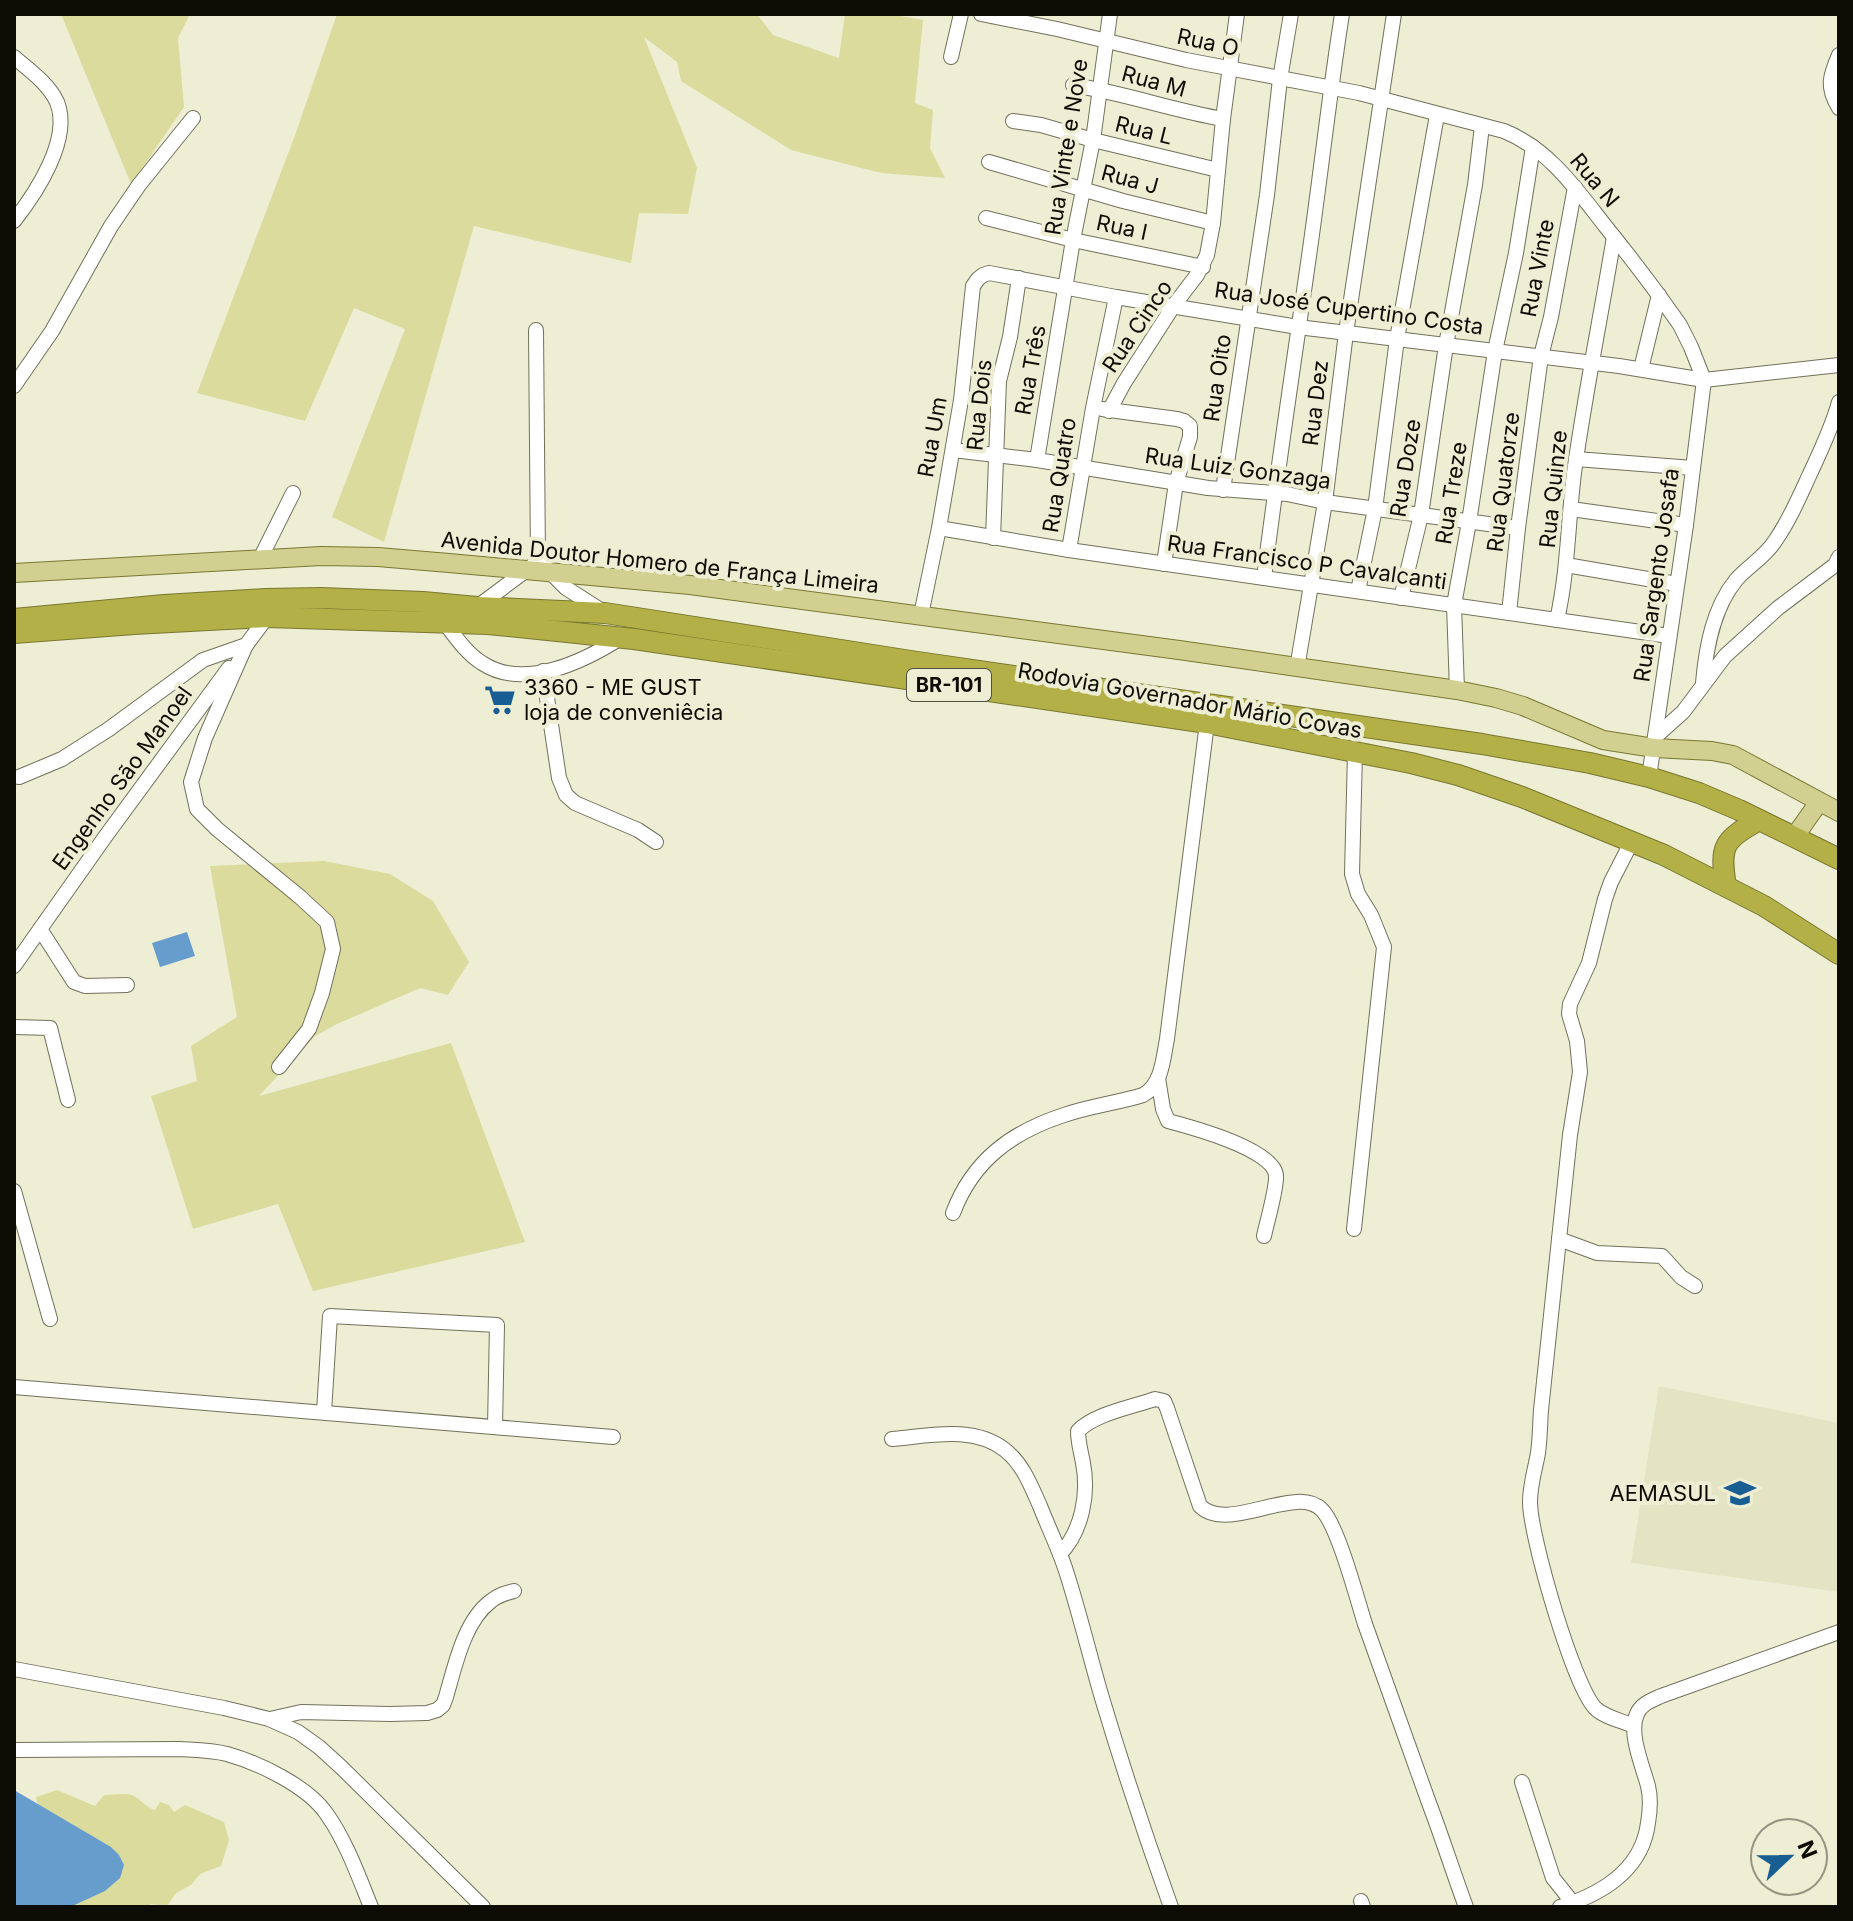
<svg xmlns="http://www.w3.org/2000/svg" width="1853" height="1921" viewBox="0 0 1853 1921" font-family="Inter,sans-serif">
	<style>
		.built { fill: #e4e4c4 }
		.green { fill: #dbdb9e }
		.water { fill: #679dcc }
		.lines { fill: none; stroke-linecap: round; stroke-linejoin: round }
		.minor-casing { stroke: #71715b; stroke-width: 16 }
		.major-casing { stroke: #797730; stroke-width: 20 }
		.highway-casing { stroke: #797730; stroke-width: 22 }
		.minor { stroke: #fff; stroke-width: 14 }
		.major { stroke: #d1d091; stroke-width: 18 }
		.highway { stroke: #b3b047; stroke-width: 20 }
		.labels { text-anchor: middle; dominant-baseline: central; stroke-width: 8; stroke-linejoin: round; paint-order: stroke }
		.shield { fill: #eeeed5; stroke: #505043; stroke-width: 2 }
		.shield-label { font-size: 20px; font-weight: bold; fill: #0d0d05 }
		.street-label { font-size: 22px; fill: #0d0d05; stroke: #eeeed5 }
		.poi-label { font-size: 22px; fill: #0d0d05; stroke: #eeeed5; text-anchor: start }
	</style>
	<rect width="100%" height="100%" fill="#eeeed5"/>
	<path class="built" d="M1659,1386L1839,1423V1592L1631,1563Z"/>
	<g class="green">
		<path d="M61,14H190L178,38L184,107L131,184Z"/>
		<path d="M337,14H757L773,35L839,58L845,14H890L923,20L915,103L933,110L930,148L945,178L881,173L791,150L681,81L677,62L644,37L697,168L688,214L639,213L631,263L474,226L384,542L332,517L405,329L354,308L305,421L197,393L294,138Z"/>
		<path d="M324,861L390,874L433,901L469,962L448,995L420,988L337,1024L315,1036L259,1096L451,1043L525,1242L313,1291L278,1204L193,1229L151,1096L197,1081L191,1046L237,1017L210,866Z"/>
		<path d="M57,1790L95,1806L104,1795C112,1795 124,1793 132,1795C140,1799 146,1807 155,1810L160,1802L169,1805L174,1812L185,1805L224,1822L229,1840L221,1866L200,1874L191,1885L176,1893L167,1906L152,1904L143,1907H72L64,1899L74,1825L38,1806L36,1797Z"/>
	</g>
	<g class="water">
		<path d="M187,932L195,956L160,967L152,943Z"/>
		<path d="M14,1790L111,1847L119,1855L124,1865L120,1878L105,1891L70,1907H14Z"/>
	</g>
	<g class="lines">
		<defs>
			<g id="minor">
				<path d="M981,14L1057,29L1186,60L1359,93L1504,131C1549,149 1577,190 1606,227C1632,259 1657,292 1680,325L1691,347L1704,380L1686,525L1649,777"/>
				<path d="M1839,55C1830,76 1826,87 1839,108"/>
				<path d="M14,57C29,70 48,83 57,102C72,139 36,193 14,221"/>
				<path d="M951,57L961,14"/>
				<path d="M1073,85C1124,93 1172,110 1223,119"/>
				<path d="M1013,121L1041,125L1093,140L1218,170"/>
				<path d="M989,162L1123,201L1213,223"/>
				<path d="M986,218L1073,240L1203,267"/>
				<path d="M536,330L538,560L566,588L602,611"/>
				<path d="M1641,369L1659,295"/>
				<path d="M14,386L52,331L111,226L139,185L193,118"/>
				<path d="M1102,409L1177,419L1184,421L1190,426V437L1176,483L1164,564"/>
				<path d="M1109,411L1124,383L1174,305L1197,275L1207,255L1213,223L1223,119L1237,14"/>
				<path d="M953,450L1037,460L1208,488L1287,494L1325,502L1518,528"/>
				<path d="M1576,459L1693,468"/>
				<path d="M1037,460L1073,240L1093,140L1110,14"/>
				<path d="M1223,490L1267,195L1280,79L1291,14"/>
				<path d="M1571,509L1686,525"/>
				<path d="M939,528L1069,550L1669,636"/>
				<path d="M993,538L999,381L1010,337L1019,278"/>
				<path d="M1069,550L1093,408L1116,297"/>
				<path d="M260,559L293,493"/>
				<path d="M1566,565L1677,584"/>
				<path d="M1264,578C1277,473 1293,368 1308,263C1320,180 1329,97 1342,14"/>
				<path d="M1358,591L1375,509L1397,339L1437,115"/>
				<path d="M1401,598L1421,515L1446,345L1475,185L1482,126"/>
				<path d="M477,607L532,566"/>
				<path d="M1509,613L1518,528L1541,356L1551,317L1575,187"/>
				<path d="M921,615L939,528L961,400L973,286L978,279L983,275L989,273L1116,297L1298,327L1619,366L1704,380L1839,365"/>
				<path d="M1557,620C1568,571 1568,522 1574,473C1585,394 1601,315 1614,237"/>
				<path d="M444,622C455,636 466,653 482,663C524,691 585,661 622,637"/>
				<path d="M246,645L205,738L191,782L197,809L217,829L300,897L327,922L333,949L322,993L309,1029L279,1067"/>
				<path d="M241,652L267,617"/>
				<path d="M1297,668L1325,502L1346,333L1394,14"/>
				<path d="M543,671L559,778L566,795L575,803L638,830L656,842"/>
				<path d="M1703,683C1706,648 1713,608 1736,580C1748,566 1765,557 1775,541C1789,521 1799,498 1809,476C1820,452 1832,428 1839,402"/>
				<path d="M1457,690L1454,605L1469,522L1495,351L1516,253L1533,147"/>
				<path d="M1655,737L1683,712L1725,656L1778,608L1835,565L1839,557"/>
				<path d="M19,777L62,759L109,729L203,660L246,645"/>
				<path d="M1632,841L1611,882L1605,899L1589,963L1570,1004L1569,1014L1577,1041L1580,1072L1570,1135L1541,1410C1540,1424 1540,1439 1538,1453C1535,1470 1530,1485 1530,1502C1530,1536 1573,1684 1595,1708C1604,1717 1622,1721 1634,1726"/>
				<path d="M40,929L74,982L85,986L127,985"/>
				<path d="M14,966L105,837L229,668"/>
				<path d="M14,1027L50,1028L68,1100"/>
				<path d="M1158,1078L1163,1109L1168,1121C1191,1127 1273,1149 1276,1175C1277,1189 1267,1221 1264,1236"/>
				<path d="M14,1191L50,1319"/>
				<path d="M953,1213C973,1160 1012,1132 1064,1115C1090,1106 1117,1103 1143,1095C1162,1085 1163,1059 1167,1039L1207,723"/>
				<path d="M1354,1229L1384,947L1371,915L1358,894L1352,874L1355,752"/>
				<path d="M1559,1239L1597,1253L1662,1256L1681,1277L1695,1286"/>
				<path d="M14,1387L613,1437"/>
				<path d="M324,1412L330,1316L497,1325L495,1427"/>
				<path d="M892,1439C929,1436 973,1425 1005,1450C1023,1464 1031,1486 1040,1506C1049,1529 1060,1551 1067,1574C1080,1615 1090,1657 1102,1698C1123,1768 1146,1838 1171,1907"/>
				<path d="M1060,1554C1082,1531 1089,1494 1083,1463C1081,1452 1078,1442 1078,1431C1094,1414 1132,1407 1155,1399L1164,1401L1167,1408L1200,1506C1228,1534 1297,1483 1322,1510C1338,1526 1357,1599 1365,1624C1386,1684 1408,1743 1429,1803C1442,1837 1453,1872 1466,1907"/>
				<path d="M14,1669L224,1708L269,1719L298,1732L319,1747L341,1767L483,1907"/>
				<path d="M270,1719L301,1712L390,1714L427,1713L437,1710L443,1705L446,1697C455,1666 464,1621 491,1601C498,1595 506,1593 514,1591"/>
				<path d="M14,1750L179,1749C195,1750 211,1750 227,1754C259,1763 307,1786 326,1813C346,1841 358,1875 371,1907"/>
				<path d="M1522,1782L1553,1878L1573,1903"/>
				<path d="M1361,1901L1363,1907"/>
				<path d="M1560,1907C1602,1894 1642,1870 1648,1823C1650,1811 1651,1798 1648,1786C1643,1767 1628,1733 1637,1714C1641,1704 1652,1700 1661,1696L1839,1632"/>
			</g>
			<g id="major">
				<path d="M14,573L321,556L378,557L449,563L690,585L1179,650L1457,690L1496,698L1523,706L1603,740L1654,748L1712,751L1733,755L1839,812"/>
				<path d="M1795,836L1819,802"/>
			</g>
			<g id="highway">
				<path d="M14,619L164,605L265,599L321,598L423,602L477,607L605,613L911,661L1482,744L1590,763L1649,777L1699,793L1739,810L1839,859"/>
				<path d="M14,633L134,624L267,617L488,624L634,639L1207,723L1411,763L1458,775L1522,797L1664,855L1764,906L1839,954"/>
				<path d="M1726,886C1719,845 1724,840 1759,820"/>
			</g>
		</defs>
		<use href="#minor" class="minor-casing"/>
		<use href="#major" class="major-casing"/>
		<use href="#highway" class="highway-casing"/>
		<use href="#minor" class="minor"/>
		<use href="#major" class="major"/>
		<use href="#highway" class="highway"/>
	</g>
	<defs>
		<symbol id="supermarket-bare" viewBox="-9 -9 18 18"><path d="M-6-5.5h2.5l.6 2H6L4.5 2H-2.5L-4.4-4H-6ZM-1.5 3.2a1.3 1.3 0 1 0 .1 0ZM3 3.2a1.3 1.3 0 1 0 .1 0Z" fill="#185e93" stroke="#eeeed5" stroke-width="2.5" paint-order="stroke"/></symbol>
		<symbol id="university-bare" viewBox="-9 -9 18 18"><path d="M0-5L7-2L0 1L-7-2ZM-4 1L0 2.5L4 1V4Q0 6-4 4Z" fill="#185e93" stroke="#eeeed5" stroke-width="2.5" paint-order="stroke"/></symbol>
	</defs>
	<g fill-rule="evenodd">
		<use href="#supermarket-bare" x="478" y="678" width="44" height="44"/>
		<use href="#university-bare" x="1718" y="1471" width="44" height="44"/>
	</g>
	<g class="labels">
		<rect class="shield" x="907" y="669" width="84" height="32" rx="6"/>
		<g class="shield-label">
			<text x="949" y="685">BR-101</text>
		</g>
		<g class="street-label">
			<text transform="translate(1208 42) rotate(12)">Rua O</text>
			<text transform="translate(1154 81) rotate(15)">Rua M</text>
			<text transform="translate(1144 130) rotate(14)">Rua L</text>
			<text transform="translate(1066 147) rotate(-81)">Rua Vinte e Nove</text>
			<text transform="translate(1130 179) rotate(15)">Rua J</text>
			<text transform="translate(1595 180) rotate(50)">Rua N</text>
			<text transform="translate(1122 227) rotate(12)">Rua I</text>
			<text transform="translate(1537 268) rotate(-79)">Rua Vinte</text>
			<text transform="translate(1349 308) rotate(8)">Rua José Cupertino Costa</text>
			<text transform="translate(1137 326) rotate(-56)">Rua Cinco</text>
			<text transform="translate(1030 370) rotate(-80)">Rua Três</text>
			<text transform="translate(1217 378) rotate(-82)">Rua Oito</text>
			<text transform="translate(1315 403) rotate(-83)">Rua Dez</text>
			<text transform="translate(979 405) rotate(-84)">Rua Dois</text>
			<text transform="translate(932 437) rotate(-80)">Rua Um</text>
			<text transform="translate(1238 468) rotate(8)">Rua Luiz Gonzaga</text>
			<text transform="translate(1405 468) rotate(-81)">Rua Doze</text>
			<text transform="translate(1059 475) rotate(-81)">Rua Quatro</text>
			<text transform="translate(1503 482) rotate(-83)">Rua Quatorze</text>
			<text transform="translate(1553 489) rotate(-84)">Rua Quinze</text>
			<text transform="translate(1451 493) rotate(-81)">Rua Treze</text>
			<text transform="translate(660 562) rotate(6)">Avenida Doutor Homero de França Limeira</text>
			<text transform="translate(1307 562) rotate(8)">Rua Francisco P Cavalcanti</text>
			<text transform="translate(1656 575) rotate(-82)">Rua Sargento Josafa</text>
			<text transform="translate(1190 700) rotate(10)">Rodovia Governador Mário Covas</text>
			<text transform="translate(122 778) rotate(-54)">Engenho São Manoel</text>
		</g>
		<g class="poi-label">
			<text x="524" y="687">3360 - ME GUST<tspan x="524" dy="25">loja de conveniêcia</tspan></text>
			<text x="1716" y="1493" text-anchor="end">AEMASUL</text>
		</g>
	</g>
	<rect width="1853" height="1921" fill="none" stroke="#0d0d05" stroke-width="32"/>
	<g transform="translate(1789 1857) rotate(68)"><circle r="38" fill="#eeeed5" stroke="#949482" stroke-width="2"/>
	<path d="M0-6L14 30L0 20L-14 30Z" fill="#185e93"/>
	<text y="-12" font-size="22" font-weight="bold" text-anchor="middle" fill="#0d0d05">N</text>
	</g>
</svg>
